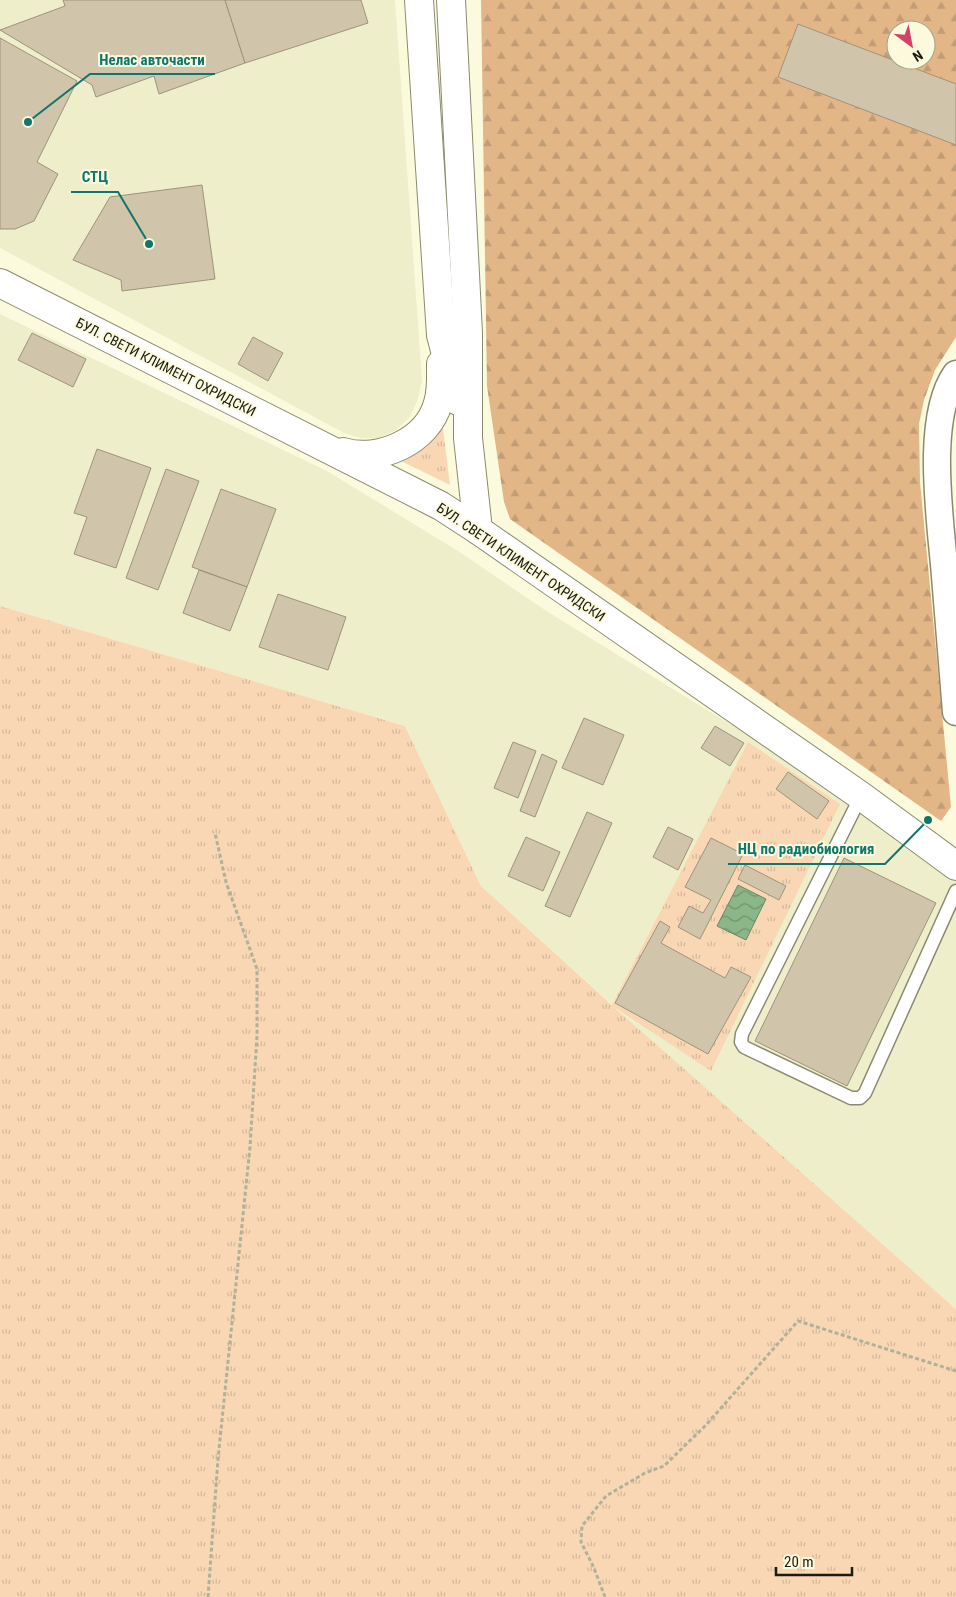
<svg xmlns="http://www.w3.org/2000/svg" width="956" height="1597" viewBox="0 0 956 1597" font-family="'Roboto Condensed',sans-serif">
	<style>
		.built { fill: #efeeca }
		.grass { fill: url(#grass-tufts) }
		.forest { fill: url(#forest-firs); fill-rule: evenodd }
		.water { fill: url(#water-waves); stroke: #698864 }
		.building { fill: #d0c4aa; stroke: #9e937b }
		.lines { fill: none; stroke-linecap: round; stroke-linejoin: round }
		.lane-casing { stroke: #8b8a70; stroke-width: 15 }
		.street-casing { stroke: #8b8a70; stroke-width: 29 }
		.secondary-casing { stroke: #8b8a70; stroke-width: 30 }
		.path { stroke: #b1b099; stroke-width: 3; stroke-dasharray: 4 2.5; stroke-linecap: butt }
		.lane { stroke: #fff; stroke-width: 12 }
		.street { stroke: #fff; stroke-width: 26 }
		.secondary { stroke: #fff; stroke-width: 28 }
		.labels { text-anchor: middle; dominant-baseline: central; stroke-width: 4; stroke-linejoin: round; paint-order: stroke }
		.street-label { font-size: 14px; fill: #1b1b11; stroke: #fbfadd }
		.leader { fill: none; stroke: #0f766e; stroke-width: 2 }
		.callout-dot { fill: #0f766e; stroke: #fbfadd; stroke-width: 2 }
		.callout-label { font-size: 15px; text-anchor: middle; font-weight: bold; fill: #0f766e; stroke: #fbfadd; stroke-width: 4; stroke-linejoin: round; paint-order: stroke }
	</style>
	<defs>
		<pattern id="grass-tufts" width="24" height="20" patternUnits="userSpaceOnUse" patternTransform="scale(1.25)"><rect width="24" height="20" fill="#f9d7b5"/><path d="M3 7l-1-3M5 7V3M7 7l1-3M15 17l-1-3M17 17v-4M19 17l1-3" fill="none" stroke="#d5b89b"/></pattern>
		<pattern id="forest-firs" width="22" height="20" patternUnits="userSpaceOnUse" patternTransform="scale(1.25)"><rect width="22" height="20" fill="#e3b688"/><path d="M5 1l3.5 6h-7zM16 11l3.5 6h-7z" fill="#c29c74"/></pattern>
		<pattern id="water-waves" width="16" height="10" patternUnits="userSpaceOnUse" patternTransform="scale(1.25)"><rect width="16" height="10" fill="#8bb688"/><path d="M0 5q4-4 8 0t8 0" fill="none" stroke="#71936e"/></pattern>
	</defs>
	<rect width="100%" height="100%" fill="#fbfadd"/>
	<g class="built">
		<path d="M0,0H395L422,380L418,399L410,417L396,430L379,438H361L344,433L0,248Z"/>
		<path d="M0,314L327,471L458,551L548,612L918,840L956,866V1309L689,1074L481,886L405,726L0,606Z"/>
	</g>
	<g class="grass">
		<path d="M441,426L443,429L450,485L399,460Z"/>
		<path d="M0,606L405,726L481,886L612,1005L748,742L840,804L711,1071L614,1007L956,1309V1597H0Z"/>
	</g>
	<path class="forest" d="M481,0H956V337L935,370L924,400L919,424L920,482L951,807L941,821L510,519L504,502L487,386ZM896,30H926V60H896Z"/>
	<path class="water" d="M738,885L766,899L746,940L717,926Z"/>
	<g class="building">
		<path d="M63,0H225L245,63L159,94L154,76L96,97L92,85L0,30L65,6Z"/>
		<path d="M225,0H361L368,23L245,63Z"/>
		<path d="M798,24L956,84V145L778,77Z"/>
		<path d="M0,38L77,81L37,162L58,174L34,221L15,229H0Z"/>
		<path d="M202,185L215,279L122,291L121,280L73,260L110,197Z"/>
		<path d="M32,333L86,359L73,387L18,360Z"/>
		<path d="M253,337L283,353L268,381L238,364Z"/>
		<path d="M97,449L151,468L116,568L74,554L87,517L74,513Z"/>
		<path d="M166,469L199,481L158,590L126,578Z"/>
		<path d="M221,489L276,509L247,587L192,567Z"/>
		<path d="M199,570L247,587L230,631L183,613Z"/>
		<path d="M278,594L346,617L328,670L259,647Z"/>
		<path d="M584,718L624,735L603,785L562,768Z"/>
		<path d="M715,726L744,743L730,766L701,748Z"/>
		<path d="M513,742L536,751L518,798L494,788Z"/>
		<path d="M542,754L557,761L535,817L520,811Z"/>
		<path d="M788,772L829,801L817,819L776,789Z"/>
		<path d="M587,812L612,823L570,917L545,906Z"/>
		<path d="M668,827L693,839L678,870L653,857Z"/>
		<path d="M526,837L560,852L543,891L508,876Z"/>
		<path d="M711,838L743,854L700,939L678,927L689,906L703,913L711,900L685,887Z"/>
		<path d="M844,858L936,903L847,1086L755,1041Z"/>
		<path d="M745,865L786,886L779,900L738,879Z"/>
		<path d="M660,921L670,927L661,943L725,978L731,967L751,977L708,1054L615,1003Z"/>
	</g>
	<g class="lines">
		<defs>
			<path id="lane" d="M861,796L742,1034L741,1042L744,1047L851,1098H860L865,1093L956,891"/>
			<path id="street" d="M956,374C924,419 941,523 945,576C949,621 952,667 956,712"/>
			<g id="secondary">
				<path d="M419,0L441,335L458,401"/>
				<path d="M451,0L468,333V438L478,530"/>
				<path d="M0,283L441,506L478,530L861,796L956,866"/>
				<path d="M343,452C379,463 428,441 438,403C442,390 441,377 441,364"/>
			</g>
		</defs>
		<use href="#lane" class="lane-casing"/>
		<use href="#street" class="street-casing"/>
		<use href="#secondary" class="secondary-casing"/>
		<g class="path">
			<path d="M208,1597L218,1459L250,1147L257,1036V969L226,882L215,833"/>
			<path d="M605,1597L594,1568L581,1542L582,1526L606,1496L645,1473L664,1466L706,1425L798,1321L956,1371"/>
		</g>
		<use href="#lane" class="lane"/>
		<use href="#street" class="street"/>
		<use href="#secondary" class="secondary"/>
	</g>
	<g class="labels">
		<g class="street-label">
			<text transform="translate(166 367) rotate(27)">БУЛ. СВЕТИ КЛИМЕНТ ОХРИДСКИ</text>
			<text transform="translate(521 562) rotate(34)">БУЛ. СВЕТИ КЛИМЕНТ ОХРИДСКИ</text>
		</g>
	</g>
	<path class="leader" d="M28 122L90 74H215M149 244L118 192H71M928 820L885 864H728"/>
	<g class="callout-dot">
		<circle cx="28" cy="122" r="5"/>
		<circle cx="149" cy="244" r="5"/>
		<circle cx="928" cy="820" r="5"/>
	</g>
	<g class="callout-label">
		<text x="152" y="65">Нелас авточасти</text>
		<text x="95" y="182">СТЦ</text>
		<text x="806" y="854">НЦ по радиобиология</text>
	</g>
	<g transform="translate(911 45) rotate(148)"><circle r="24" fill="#fbfadd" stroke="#a1a18b"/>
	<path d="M0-4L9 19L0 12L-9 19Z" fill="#d24266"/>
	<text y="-8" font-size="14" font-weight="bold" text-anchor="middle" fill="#1b1b11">N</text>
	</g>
	<path d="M776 1567v8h76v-8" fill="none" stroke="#1b1b11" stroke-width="2.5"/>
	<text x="784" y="1567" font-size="15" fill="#1b1b11" stroke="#fbfadd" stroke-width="4" paint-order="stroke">20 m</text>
</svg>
